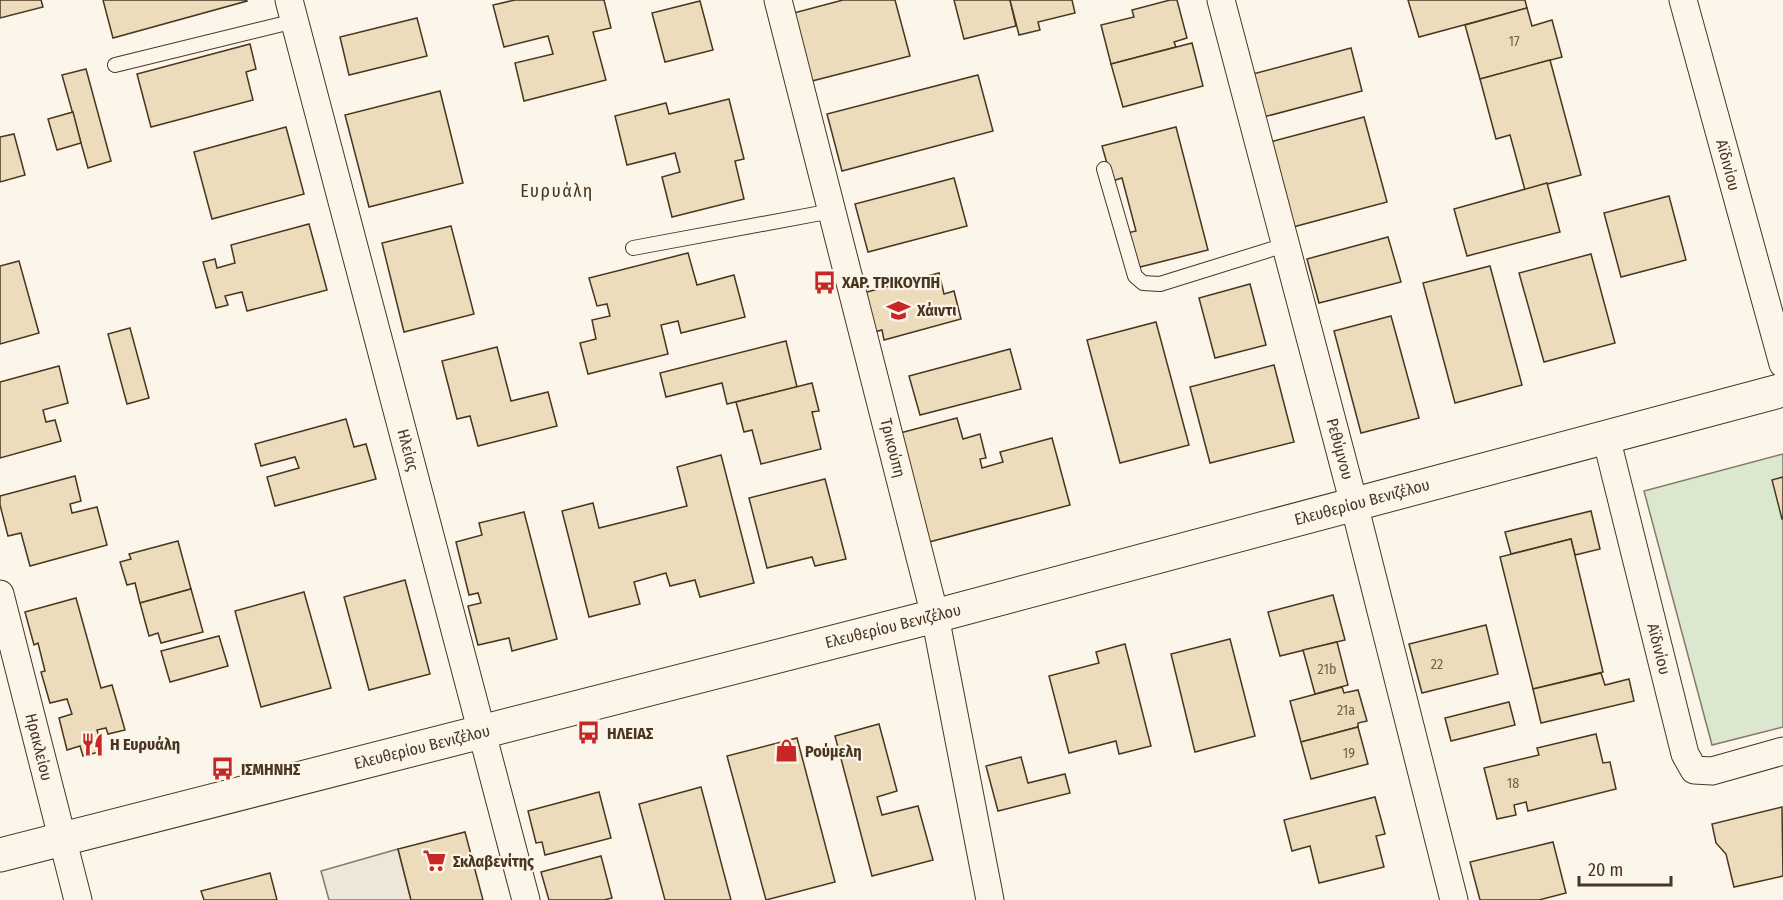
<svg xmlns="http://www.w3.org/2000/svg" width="1783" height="900" viewBox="0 0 1783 900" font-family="'Fira Sans Condensed',sans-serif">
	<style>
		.green { fill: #dce7d0; stroke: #887966; stroke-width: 1.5 }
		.parking { fill: #ede7d9; stroke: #887966; stroke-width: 1.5 }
		.building { fill: #ecdcbc; stroke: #4a3520; stroke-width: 1.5 }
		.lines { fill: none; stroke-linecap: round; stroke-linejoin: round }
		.lane-casing { stroke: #4a3520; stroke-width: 16 }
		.street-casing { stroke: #4a3520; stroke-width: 29 }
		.secondary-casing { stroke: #4a3520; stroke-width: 35 }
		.lane { stroke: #fbf6e9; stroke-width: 14 }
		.street { stroke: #fbf6e9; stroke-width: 27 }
		.secondary { stroke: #fbf6e9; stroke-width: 33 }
		.labels { text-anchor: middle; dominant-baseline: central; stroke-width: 4.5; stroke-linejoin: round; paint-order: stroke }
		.number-label { font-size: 14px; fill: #725f47 }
		.street-label { font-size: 16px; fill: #4a3520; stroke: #fbf6e9 }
		.poi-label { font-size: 16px; font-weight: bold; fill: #4a3520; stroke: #fbf6e9; text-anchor: start }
		.neighbourhood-label { font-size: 18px; letter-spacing: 1.5px; fill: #4a3520; stroke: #fbf6e9 }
	</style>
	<rect width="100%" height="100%" fill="#fbf6e9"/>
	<path class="green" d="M1783,454V727L1712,745L1644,491Z"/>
	<path class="parking" d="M398,849L411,900H329L321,871Z"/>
	<g class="building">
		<path d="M0,0H41L43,7L0,18Z"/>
		<path d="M103,0H246L247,1L113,38Z"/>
		<path d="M515,0H604L611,28L593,32L606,80L524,101L515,63L553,54L548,36L504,47L493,5Z"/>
		<path d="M843,0H895L910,56L808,82L790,14Z"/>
		<path d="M954,0H1010L1016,26L964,39Z"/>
		<path d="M1010,0H1072L1075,13L1038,22L1040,30L1019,35Z"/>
		<path d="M1170,0H1177L1187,38L1174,42L1176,47L1111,64L1101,25L1134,17L1132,10Z"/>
		<path d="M1408,0H1525L1527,8L1419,37Z"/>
		<path d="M700,1L713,50L665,62L652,13Z"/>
		<path d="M1527,8L1532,26L1552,20L1562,57L1480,79L1465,25Z"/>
		<path d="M417,18L427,56L349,75L340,37Z"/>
		<path d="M1192,43L1203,86L1123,107L1111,64Z"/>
		<path d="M250,44L256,69L246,72L253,100L151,127L137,74Z"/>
		<path d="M1351,48L1362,91L1260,118L1249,75Z"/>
		<path d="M1550,60L1581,175L1525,190L1510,135L1496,139L1480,79Z"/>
		<path d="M86,69L111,161L88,168L62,75Z"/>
		<path d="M978,75L993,131L842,171L827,114Z"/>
		<path d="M440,91L463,183L369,207L345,115Z"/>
		<path d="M729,99L744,159L735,161L744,199L672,217L662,177L680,172L675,153L627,165L615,116L666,103L669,114Z"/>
		<path d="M73,112L81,143L57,150L48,119Z"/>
		<path d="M1364,117L1387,202L1293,227L1270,142Z"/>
		<path d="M286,127L304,194L212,219L194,152Z"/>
		<path d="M1176,127L1208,250L1136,268L1127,233L1136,231L1122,178L1112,181L1102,146Z"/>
		<path d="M14,134L25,175L0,182V137Z"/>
		<path d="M954,178L967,226L868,252L855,204Z"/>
		<path d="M1547,183L1560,232L1467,256L1454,209Z"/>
		<path d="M1669,196L1686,260L1621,277L1604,213Z"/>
		<path d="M309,224L327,290L247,311L242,292L225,296L228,305L216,308L203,262L215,259L217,268L235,263L231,245Z"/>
		<path d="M451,226L474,314L404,332L382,243Z"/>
		<path d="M1388,237L1401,282L1319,303L1307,259Z"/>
		<path d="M688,253L697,285L734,275L745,317L681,333L678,321L661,325L668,354L588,374L580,343L596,339L592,320L610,316L607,304L597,306L589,278Z"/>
		<path d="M1591,254L1615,343L1544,362L1519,273Z"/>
		<path d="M19,261L39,333L0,344V266Z"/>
		<path d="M1490,266L1522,385L1455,403L1423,283Z"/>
		<path d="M939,273L944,294L954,291L961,319L884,340L882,330L874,332L863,293Z"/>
		<path d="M1250,284L1266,345L1215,358L1199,298Z"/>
		<path d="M1391,316L1419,418L1361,433L1334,331Z"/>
		<path d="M1156,322L1189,445L1120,463L1087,340Z"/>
		<path d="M130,328L149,398L127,404L108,334Z"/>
		<path d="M786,341L797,387L727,404L722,383L666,397L660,373Z"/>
		<path d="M497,347L511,401L548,392L557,426L478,446L470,416L457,419L442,361Z"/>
		<path d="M1010,349L1021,389L920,415L909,376Z"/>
		<path d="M1274,365L1294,442L1210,463L1190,387Z"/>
		<path d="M59,366L68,403L43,410L46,422L55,420L61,441L0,458V382Z"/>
		<path d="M812,383L819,411L812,412L821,449L761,464L752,430L744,432L736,402Z"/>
		<path d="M957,418L963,439L980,434L986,458L980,459L982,468L1003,462L1000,452L1052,438L1070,505L929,542L900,433Z"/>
		<path d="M346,419L354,447L366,444L376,479L275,506L267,477L299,468L295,457L261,466L255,444Z"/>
		<path d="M721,455L754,583L700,597L695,580L670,586L666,573L634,582L640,604L589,617L562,511L593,503L599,528L687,506L677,467Z"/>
		<path d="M75,476L81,501L70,504L72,513L97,507L107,545L30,566L21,533L8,536L0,505V496Z"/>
		<path d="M1783,477V518L1782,519L1772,480Z"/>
		<path d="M825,479L846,559L815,566L812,557L767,568L749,498Z"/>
		<path d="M1591,511L1600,549L1575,555L1571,539L1511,554L1505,532Z"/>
		<path d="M524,512L557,639L512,651L509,638L478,645L468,606L481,603L478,593L469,595L456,542L482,535L479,523Z"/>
		<path d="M1571,539L1603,672L1533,689L1500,557Z"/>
		<path d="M178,541L191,589L140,603L135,583L127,585L120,562L131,559L129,554Z"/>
		<path d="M405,580L430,674L369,690L344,597Z"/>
		<path d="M191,589L203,632L161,643L158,633L149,636L140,603Z"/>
		<path d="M304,592L331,688L261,707L235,611Z"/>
		<path d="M1333,595L1345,640L1280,656L1268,612Z"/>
		<path d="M76,598L101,688L112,685L125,730L108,734L106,728L97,730L103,751L83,756L80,746L67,750L59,718L72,714L67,699L50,703L41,672L45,671L38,643L34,645L25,612Z"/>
		<path d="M1486,625L1498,674L1422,693L1409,644Z"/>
		<path d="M219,636L228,666L170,682L161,651Z"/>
		<path d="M1230,639L1255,736L1195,752L1171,654Z"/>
		<path d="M1337,642L1348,685L1315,694L1303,650Z"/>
		<path d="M1125,644L1151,746L1119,754L1116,741L1069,753L1049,676L1099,663L1096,652Z"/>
		<path d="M1601,673L1605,685L1629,679L1634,701L1541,723L1533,689Z"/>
		<path d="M1342,687L1344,693L1358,690L1367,721L1358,723V727L1301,742L1290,701Z"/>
		<path d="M1509,702L1515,725L1451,741L1445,718Z"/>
		<path d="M879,724L897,791L877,797L882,815L918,806L933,860L872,876L835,736Z"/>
		<path d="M1358,727L1368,764L1311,779L1301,742Z"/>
		<path d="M1596,734L1603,763L1610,762L1616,789L1528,811L1526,802L1514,805L1516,815L1497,819L1484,768L1539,755L1537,748Z"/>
		<path d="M797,738L835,882L766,900L727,756Z"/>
		<path d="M1021,757L1028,783L1065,774L1070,793L998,811L986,766Z"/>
		<path d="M701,787L731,900H665L639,804Z"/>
		<path d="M599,792L611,838L545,855L542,842L536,843L528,811Z"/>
		<path d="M1375,797L1385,834L1376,836L1384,867L1319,883L1310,846L1292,851L1284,820Z"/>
		<path d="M1782,807L1783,876L1734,887L1726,854L1716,843L1712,824Z"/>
		<path d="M465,832L483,900H411L398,849Z"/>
		<path d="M1553,842L1566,893L1539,900H1480L1470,862Z"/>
		<path d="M601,856L612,898L604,900H549L541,872Z"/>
		<path d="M270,873L277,900H204L201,891Z"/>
	</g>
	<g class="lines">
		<defs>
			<g id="lane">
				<path d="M115,65L295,21"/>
				<path d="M1104,169L1135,276L1143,283L1160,284L1285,245"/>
				<path d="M633,248L832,211"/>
			</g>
			<g id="street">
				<path d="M289,0L526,900"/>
				<path d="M778,0L935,616L990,900"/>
				<path d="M1221,0L1354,504L1454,900"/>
				<path d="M1683,0L1783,364"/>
				<path d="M1606,437L1685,754L1694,770L1712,771L1783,751"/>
				<path d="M0,594L78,900"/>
			</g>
			<path id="secondary" d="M0,855L935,616L1783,390"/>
		</defs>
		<use href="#lane" class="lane-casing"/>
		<use href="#street" class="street-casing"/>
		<use href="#secondary" class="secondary-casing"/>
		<use href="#lane" class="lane"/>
		<use href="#street" class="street"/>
		<use href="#secondary" class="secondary"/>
	</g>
	<defs>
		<symbol id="bus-bare" viewBox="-9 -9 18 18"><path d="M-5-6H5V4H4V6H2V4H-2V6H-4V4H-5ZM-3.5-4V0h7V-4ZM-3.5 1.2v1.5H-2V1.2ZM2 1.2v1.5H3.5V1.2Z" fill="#c62828" stroke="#fbf6e9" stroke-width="2.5" paint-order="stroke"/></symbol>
		<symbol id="school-bare" viewBox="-9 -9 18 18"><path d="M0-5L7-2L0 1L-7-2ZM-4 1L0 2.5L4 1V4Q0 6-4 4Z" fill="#c62828" stroke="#fbf6e9" stroke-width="2.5" paint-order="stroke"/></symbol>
		<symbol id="restaurant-bare" viewBox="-9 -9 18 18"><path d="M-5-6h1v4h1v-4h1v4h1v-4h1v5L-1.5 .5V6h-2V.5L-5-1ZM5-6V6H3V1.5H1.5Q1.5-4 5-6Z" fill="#c62828" stroke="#fbf6e9" stroke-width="2.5" paint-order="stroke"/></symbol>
		<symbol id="shop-bare" viewBox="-9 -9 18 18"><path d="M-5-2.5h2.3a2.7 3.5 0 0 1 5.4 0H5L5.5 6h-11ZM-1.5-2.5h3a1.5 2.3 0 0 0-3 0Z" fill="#c62828" stroke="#fbf6e9" stroke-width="2.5" paint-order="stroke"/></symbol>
		<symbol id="supermarket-bare" viewBox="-9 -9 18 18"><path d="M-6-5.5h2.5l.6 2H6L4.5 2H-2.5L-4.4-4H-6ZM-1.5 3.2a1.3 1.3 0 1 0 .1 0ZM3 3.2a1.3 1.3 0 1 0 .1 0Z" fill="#c62828" stroke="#fbf6e9" stroke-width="2.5" paint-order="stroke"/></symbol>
	</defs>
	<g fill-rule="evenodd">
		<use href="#bus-bare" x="808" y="266" width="33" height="33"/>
		<use href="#school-bare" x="882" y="294" width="33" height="33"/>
		<use href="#bus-bare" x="572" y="716" width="33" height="33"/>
		<use href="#restaurant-bare" x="76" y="728" width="33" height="33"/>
		<use href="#shop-bare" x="770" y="734" width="33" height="33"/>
		<use href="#bus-bare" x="206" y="752" width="33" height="33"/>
		<use href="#supermarket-bare" x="418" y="844" width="33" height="33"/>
	</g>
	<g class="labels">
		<g class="number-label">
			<text x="1514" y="41">17</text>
			<text x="1437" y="664">22</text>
			<text x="1327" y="669">21b</text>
			<text x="1346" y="710">21a</text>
			<text x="1349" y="753">19</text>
			<text x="1513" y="783">18</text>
		</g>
		<g class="street-label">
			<text transform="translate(1728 165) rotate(75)">Αϊδινίου</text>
			<text transform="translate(893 448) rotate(76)">Τρικούπη</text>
			<text transform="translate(1340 449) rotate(75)">Ρεθύμνου</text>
			<text transform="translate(408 450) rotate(75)">Ηλείας</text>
			<text transform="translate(1362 502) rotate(-15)">Ελευθερίου Βενιζέλου</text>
			<text transform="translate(893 626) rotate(-14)">Ελευθερίου Βενιζέλου</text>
			<text transform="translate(1659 649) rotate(76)">Αϊδινίου</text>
			<text transform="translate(39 747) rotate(76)">Ηρακλείου</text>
			<text transform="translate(422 747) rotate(-14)">Ελευθερίου Βενιζέλου</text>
		</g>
		<g class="poi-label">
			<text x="842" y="282">ΧΑΡ. ΤΡΙΚΟΥΠΗ</text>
			<text x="917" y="310">Χάιντι</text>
			<text x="607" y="733">ΗΛΕΙΑΣ</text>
			<text x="110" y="744">Η Ευρυάλη</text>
			<text x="805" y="751">Ρούμελη</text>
			<text x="241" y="769">ΙΣΜΗΝΗΣ</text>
			<text x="453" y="861">Σκλαβενίτης</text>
		</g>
		<g class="neighbourhood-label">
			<text x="557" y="191">Ευρυάλη</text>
		</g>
	</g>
	<path d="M1579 876v9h92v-9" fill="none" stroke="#4a3520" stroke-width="3"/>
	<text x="1588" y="876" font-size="18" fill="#4a3520" stroke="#fbf6e9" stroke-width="4.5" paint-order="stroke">20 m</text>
</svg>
